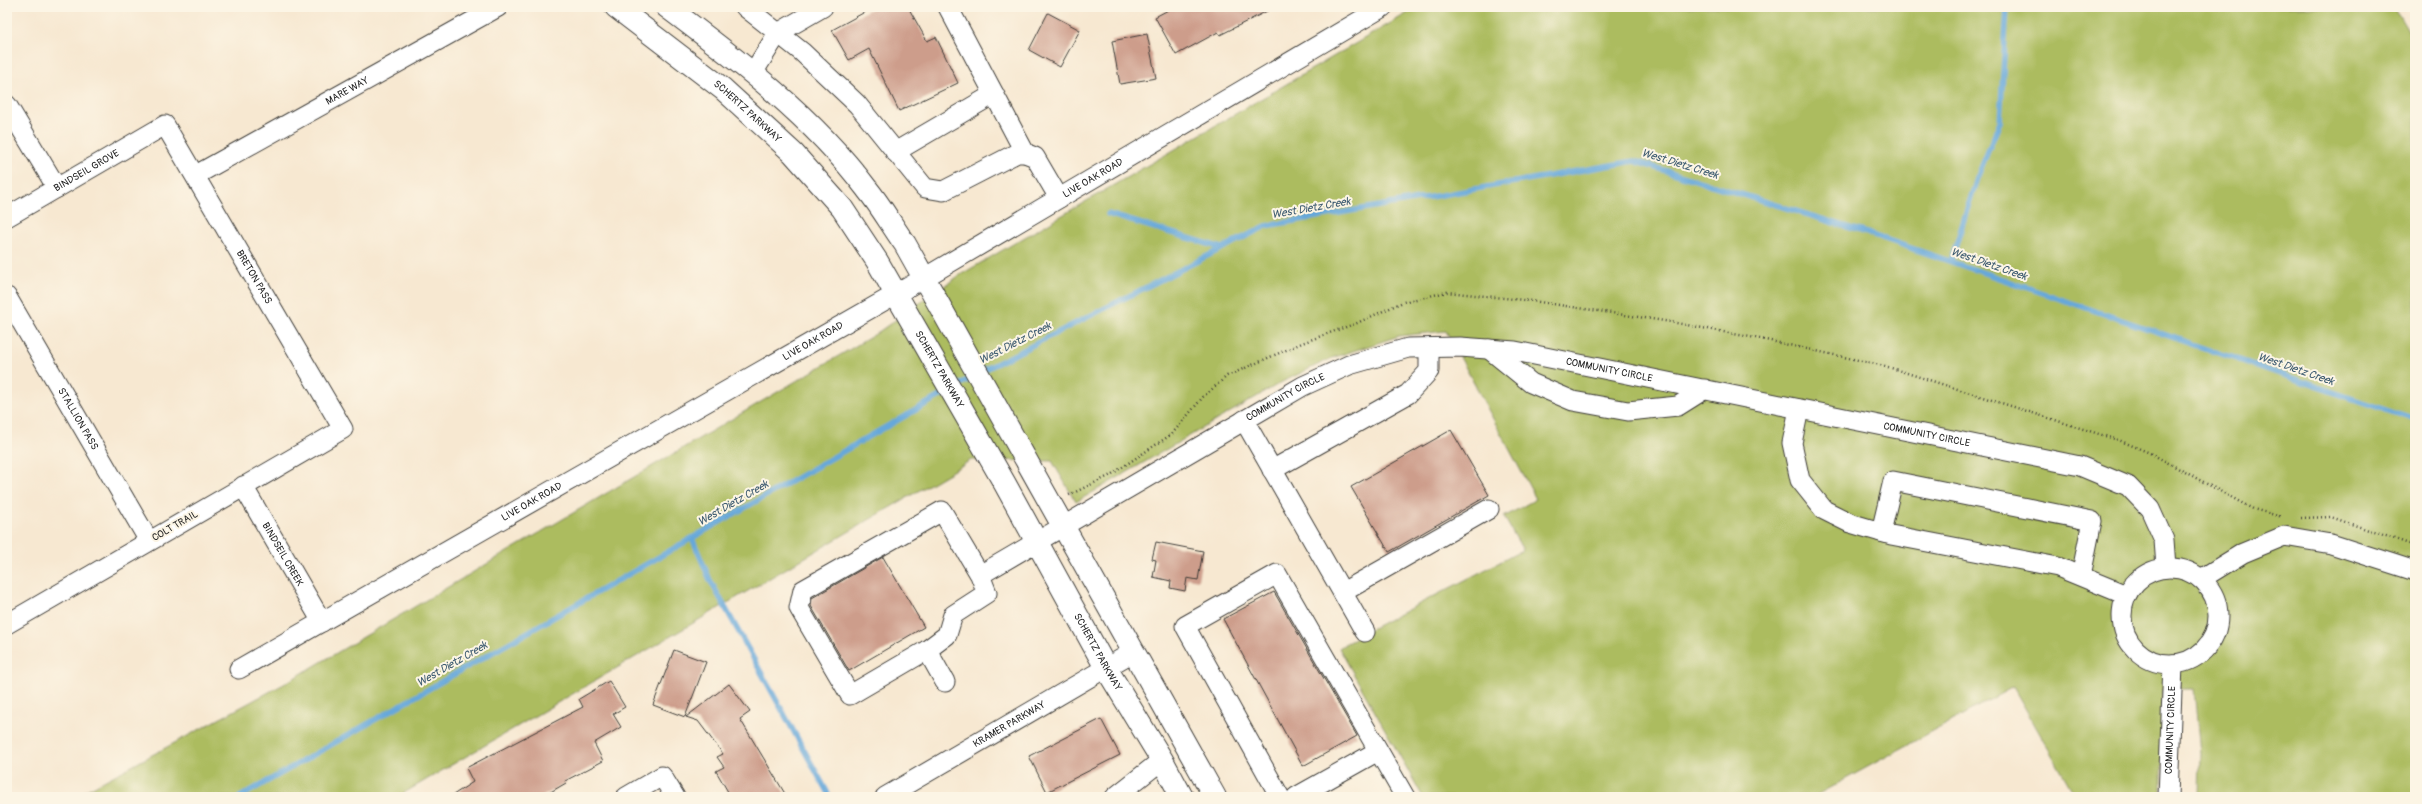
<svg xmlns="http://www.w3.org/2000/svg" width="2422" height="804" viewBox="0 0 2422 804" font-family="Pangolin,sans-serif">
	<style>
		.green { fill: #acbc5f; stroke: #646c3e }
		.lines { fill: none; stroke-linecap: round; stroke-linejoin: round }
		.stream { stroke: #66a8da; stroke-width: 5.5 }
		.building { fill: #cd9d8b }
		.minor-casing { stroke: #3d3b37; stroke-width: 21 }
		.major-casing { stroke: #3d3b37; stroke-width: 24 }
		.path { stroke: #3d3b37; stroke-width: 2.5; stroke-dasharray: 1 3; stroke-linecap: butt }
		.minor { stroke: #fff; stroke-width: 19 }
		.major { stroke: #fff; stroke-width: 22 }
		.labels { text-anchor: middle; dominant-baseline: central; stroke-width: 4; stroke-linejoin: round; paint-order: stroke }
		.street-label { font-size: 10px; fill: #1c1c1c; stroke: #fcf5e5 }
		.water-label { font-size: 11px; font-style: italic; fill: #3d5b71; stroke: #fcf5e5 }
	</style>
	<rect width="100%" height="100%" fill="#fcf5e5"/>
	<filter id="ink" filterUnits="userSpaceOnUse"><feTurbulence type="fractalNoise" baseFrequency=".025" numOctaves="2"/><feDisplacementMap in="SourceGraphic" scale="8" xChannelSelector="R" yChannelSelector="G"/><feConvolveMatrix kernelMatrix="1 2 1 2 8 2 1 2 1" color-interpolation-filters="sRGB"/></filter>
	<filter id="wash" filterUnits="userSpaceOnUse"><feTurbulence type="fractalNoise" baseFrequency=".012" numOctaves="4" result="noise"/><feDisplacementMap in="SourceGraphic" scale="16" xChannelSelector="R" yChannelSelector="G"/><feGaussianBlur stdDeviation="0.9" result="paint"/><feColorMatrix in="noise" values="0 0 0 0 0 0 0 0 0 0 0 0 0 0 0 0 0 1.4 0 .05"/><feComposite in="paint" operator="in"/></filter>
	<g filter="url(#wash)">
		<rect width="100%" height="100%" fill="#f7e8d1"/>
		<path class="green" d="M1418,7H2394L2415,43V797H2199L2200,753L2194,689H2163L2162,797H2076L2013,687L1813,797H1423L1339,648L1365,632L1523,550L1504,517L1536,499L1446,331L1399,336L1332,358L1282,382L1076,502L1052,461L971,460L397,797H74L284,684L874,335L960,275Z"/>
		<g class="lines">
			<g class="stream">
				<path d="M1108,214L1222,248"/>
				<path d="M1951,261L1977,178L2000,122L2007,7"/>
				<path d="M982,371L1266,226L1634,161L1867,233L2415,420"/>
				<path d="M955,387L975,376"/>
				<path d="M692,538L710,580L830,797"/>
				<path d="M240,797L947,392"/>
			</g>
		</g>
		<g id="blocks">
			<g class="building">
				<path d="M874,7H908L927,41L936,37L958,83L899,111L869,49L849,60L832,30Z"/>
				<path d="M1174,7H1275L1220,35L1218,32L1176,55L1155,17Z"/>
				<path d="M1048,13L1080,30L1060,67L1029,50Z"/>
				<path d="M1147,34L1156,78L1120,84L1112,41Z"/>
				<path d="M1451,430L1489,495L1389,552L1351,487Z"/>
				<path d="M1156,542L1203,551L1198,580L1187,578L1185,591L1170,588L1171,581L1153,577L1156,560L1152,559Z"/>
				<path d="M883,557L924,627L849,671L811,606L812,598Z"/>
				<path d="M1274,592L1357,736L1303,766L1223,619Z"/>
				<path d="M674,650L706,662L685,717L653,705Z"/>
				<path d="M609,681L625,707L613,714L621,727L594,743L603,761L565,781L566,783L542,797H450L473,782L466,768L583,707L579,699Z"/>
				<path d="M729,684L750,712L740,719L787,797H731L716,771L724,767L717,757L723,754L698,721L686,717Z"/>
				<path d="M1101,719L1120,755L1047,792L1029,756Z"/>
			</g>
		</g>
	</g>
	<g filter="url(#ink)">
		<use href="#blocks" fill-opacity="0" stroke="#3d3b37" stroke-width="1"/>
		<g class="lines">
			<defs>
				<g id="minor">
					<path d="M745,7L802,52L857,104L925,188L943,191L1017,153H1025L1035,157L1059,198"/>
					<path d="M753,73L778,33L823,7"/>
					<path d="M994,94L1025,153"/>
					<path d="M7,105L57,188"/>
					<path d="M895,152L994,94L948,7"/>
					<path id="s1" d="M196,175L498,7"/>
					<path id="s2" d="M7,217L165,125L343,429L7,624"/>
					<path id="s3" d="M7,297L149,541"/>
					<path d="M1489,349L1531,383L1573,401L1628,411L1678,406L1705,389"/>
					<path d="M1799,409L1792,443L1800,480L1824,510L1850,523L1891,535L2058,567L2126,595"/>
					<path d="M1244,420L1365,632"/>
					<path d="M1272,470L1408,394L1429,371V348"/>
					<path id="s4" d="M243,486L322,622"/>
					<path d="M1881,532L1893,481L2092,521L2081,576"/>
					<circle cx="2170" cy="616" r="48"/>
					<path id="s5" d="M980,575L987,593L953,615L947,635L927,650L850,695L799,608L803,590L942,511L980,575L1303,386L1349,365L1408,348L1460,347L1515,351L2080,466L2128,486L2150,509L2164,540L2166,567"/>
					<path d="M2201,579L2243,553L2284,536L2331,544L2415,571"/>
					<path d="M1343,592L1489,509"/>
					<path d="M927,650L945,682"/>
					<path id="s6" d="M239,669L924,278L1383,7"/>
					<path d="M626,797L662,776L675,797"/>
					<path id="s7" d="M885,797L1133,652"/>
					<path d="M1115,797L1162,760"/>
					<path d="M1280,797L1185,626L1277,574L1405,797"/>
					<path d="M1296,797L1378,751"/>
					<path id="s8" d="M2168,797L2173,664"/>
				</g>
				<g id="major">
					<path id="s9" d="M616,7L723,89L793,153L842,208L877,261L1005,484L1106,668L1162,760L1182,797"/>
					<path d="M667,7C739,61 812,116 867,189C881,206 892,226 905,244L1215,797"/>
				</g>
			</defs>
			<use href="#minor" class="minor-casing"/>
			<use href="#major" class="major-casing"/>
			<g class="path">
				<path d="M1069,495L1109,476L1172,434L1203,397L1227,376L1302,343L1357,323L1403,302L1447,292L1533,301L1671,322L1766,340L1885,366L2121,441L2150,453L2253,509L2282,517"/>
				<path d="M2301,518L2331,517L2415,546"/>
			</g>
			<use href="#minor" class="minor"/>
			<use href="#major" class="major"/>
		</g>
	</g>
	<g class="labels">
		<g class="street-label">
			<text stroke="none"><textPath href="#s1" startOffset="173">MARE WAY</textPath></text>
			<text stroke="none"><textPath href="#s9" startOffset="168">SCHERTZ PARKWAY</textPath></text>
			<text stroke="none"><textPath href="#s2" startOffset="92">BINDSEIL GROVE</textPath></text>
			<text stroke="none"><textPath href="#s6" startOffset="985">LIVE OAK ROAD</textPath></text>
			<text stroke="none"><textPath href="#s2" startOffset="359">BRETON PASS</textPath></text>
			<text stroke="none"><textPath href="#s6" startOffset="661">LIVE OAK ROAD</textPath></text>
			<text stroke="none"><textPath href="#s9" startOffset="492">SCHERTZ PARKWAY</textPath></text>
			<text stroke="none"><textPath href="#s5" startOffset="1238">COMMUNITY CIRCLE</textPath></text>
			<text stroke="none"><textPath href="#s5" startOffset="902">COMMUNITY CIRCLE</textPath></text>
			<text stroke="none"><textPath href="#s3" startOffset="141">STALLION PASS</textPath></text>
			<text stroke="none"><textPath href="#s5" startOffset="1562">COMMUNITY CIRCLE</textPath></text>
			<text stroke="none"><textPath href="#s6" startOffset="337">LIVE OAK ROAD</textPath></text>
			<text transform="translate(175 526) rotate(-30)">COLT TRAIL</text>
			<text stroke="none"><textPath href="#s4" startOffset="79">BINDSEIL CREEK</textPath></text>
			<text stroke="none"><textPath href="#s9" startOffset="816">SCHERTZ PARKWAY</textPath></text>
			<text stroke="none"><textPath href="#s7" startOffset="144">KRAMER PARKWAY</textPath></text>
			<text stroke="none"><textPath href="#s8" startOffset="67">COMMUNITY CIRCLE</textPath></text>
		</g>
		<g class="water-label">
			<text transform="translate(1680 164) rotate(17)">West Dietz Creek</text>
			<text transform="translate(1311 208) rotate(-10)">West Dietz Creek</text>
			<text transform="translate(1989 264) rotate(19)">West Dietz Creek</text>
			<text transform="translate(1015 343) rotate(-27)">West Dietz Creek</text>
			<text transform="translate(2296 369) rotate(19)">West Dietz Creek</text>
			<text transform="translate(733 503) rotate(-30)">West Dietz Creek</text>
			<text transform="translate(452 664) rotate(-30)">West Dietz Creek</text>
		</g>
	</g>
	<rect width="2422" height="804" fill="none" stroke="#fcf5e5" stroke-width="24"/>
</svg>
